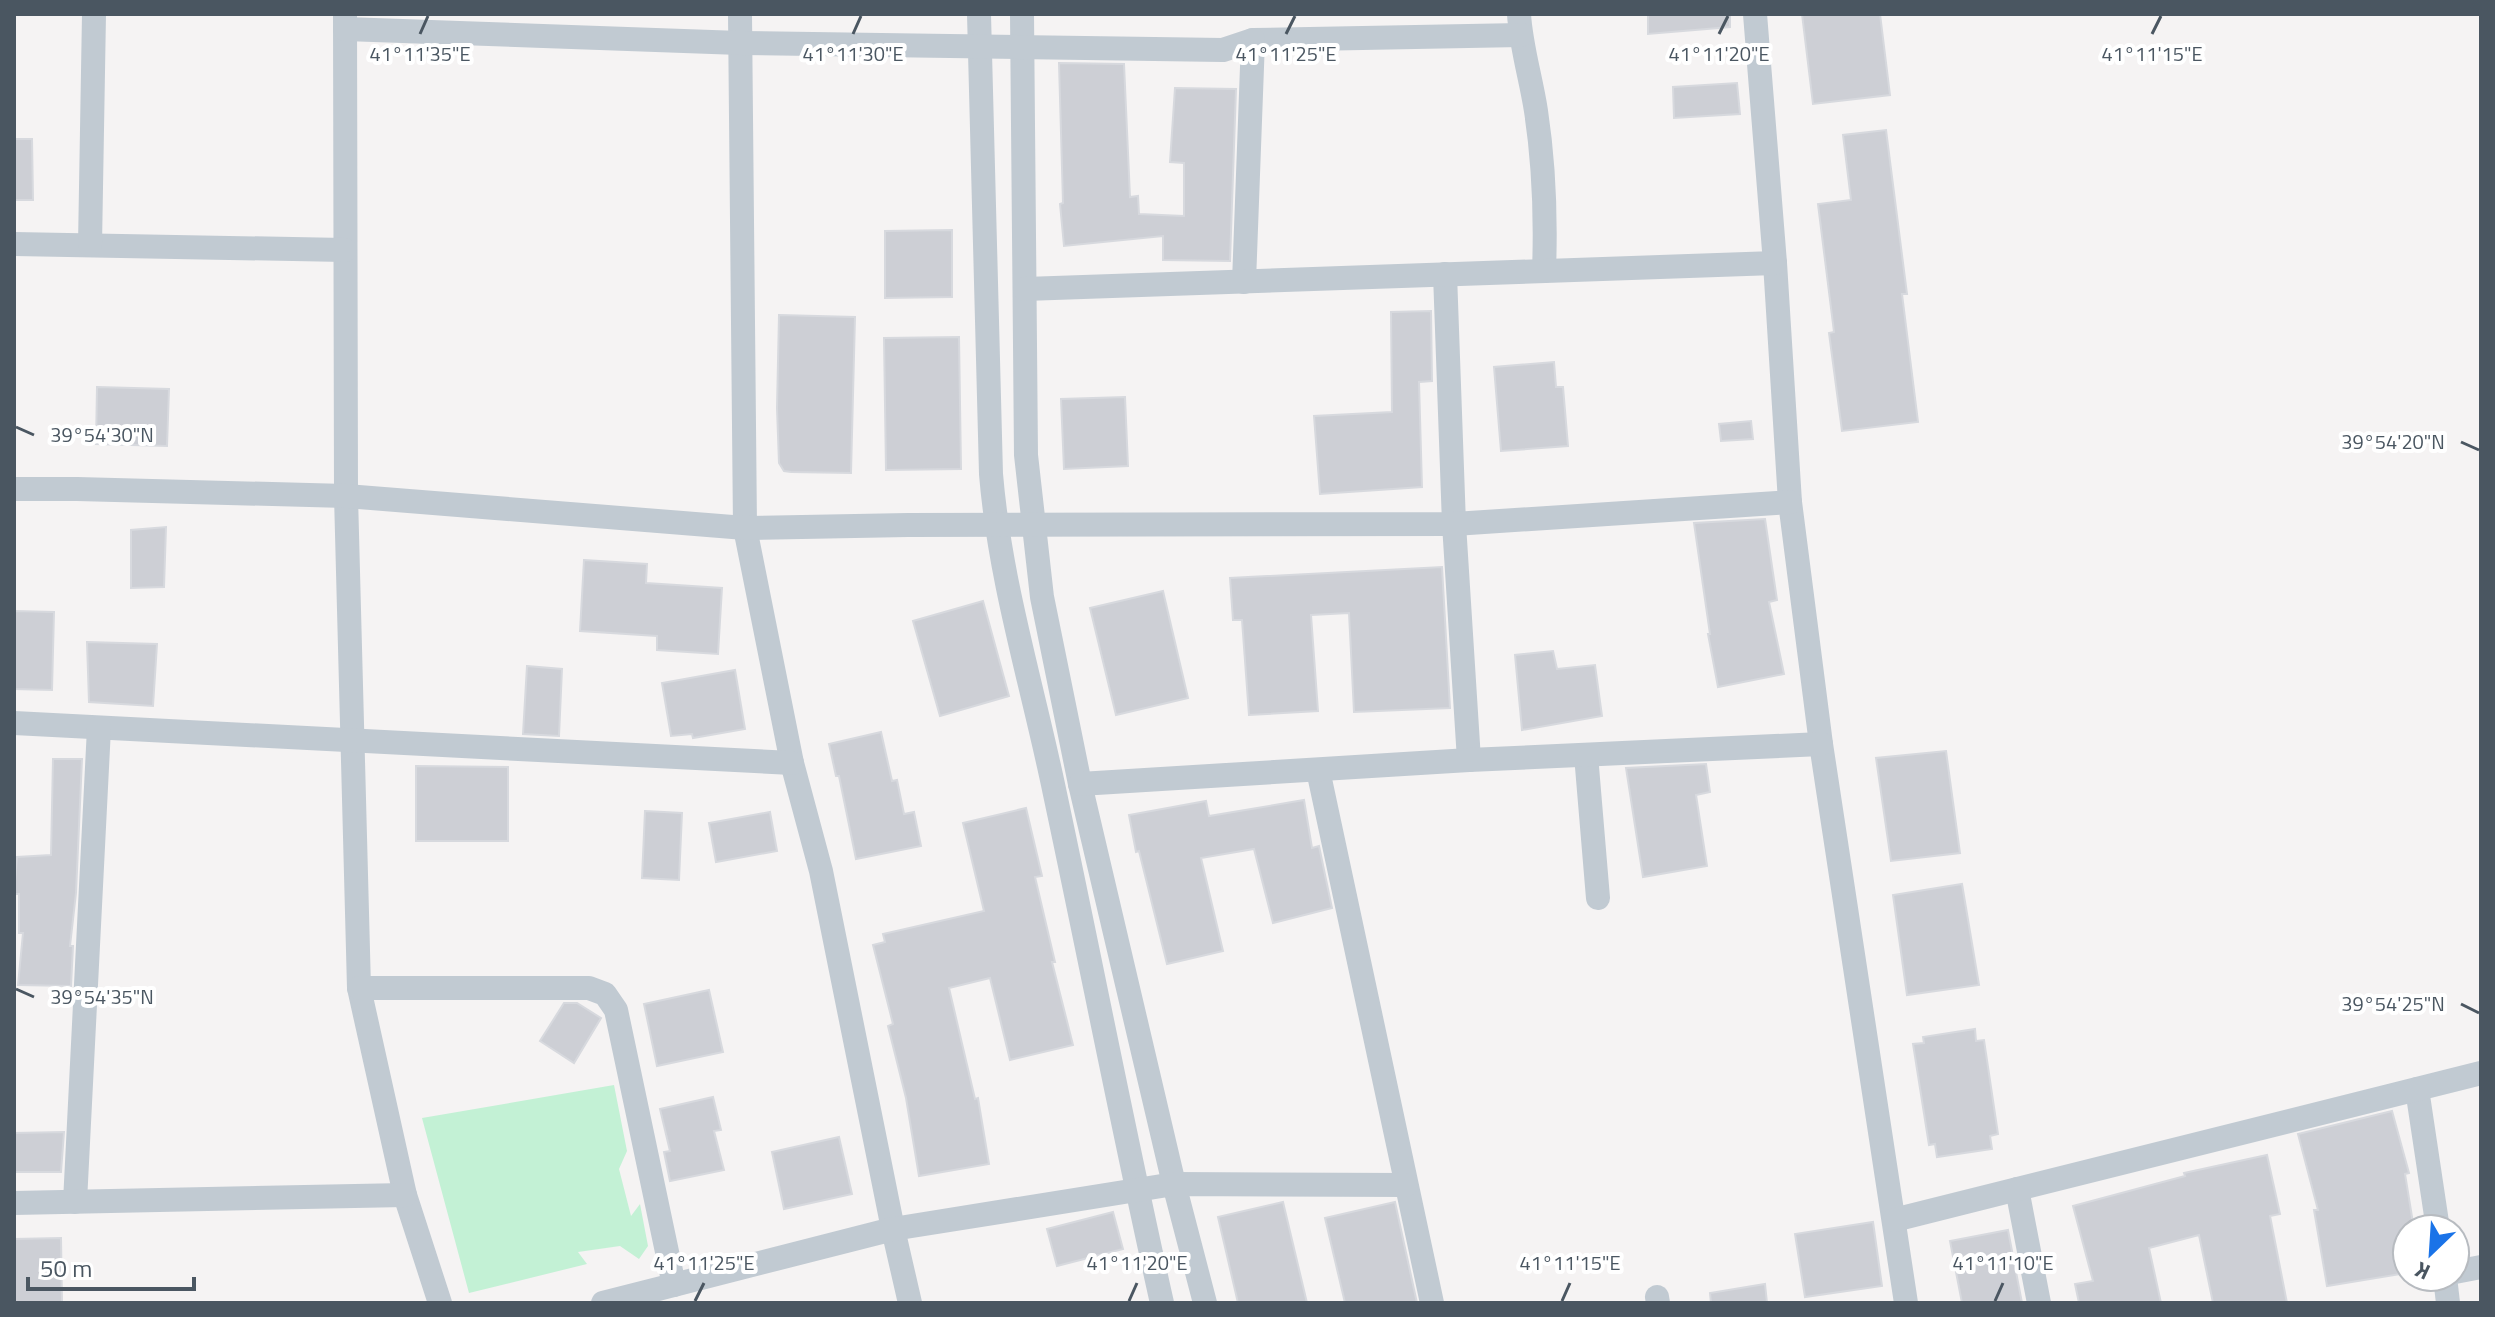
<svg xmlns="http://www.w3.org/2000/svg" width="2495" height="1317" viewBox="0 0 2495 1317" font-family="'Titillium Web',sans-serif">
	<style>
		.green { fill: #c3f1d5 }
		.building { fill: #cdcfd5; stroke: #d7d9de; stroke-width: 2 }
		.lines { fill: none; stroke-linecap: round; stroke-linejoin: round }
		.minor { stroke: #c1cad2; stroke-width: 24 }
		.ticks { fill: none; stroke: #4a5661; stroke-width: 3 }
		.ticks-label { font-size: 20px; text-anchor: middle; fill: #4a5661; stroke: #fff; stroke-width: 8; stroke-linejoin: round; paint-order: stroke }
	</style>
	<rect width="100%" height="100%" fill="#f5f3f3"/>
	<path class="green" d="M614,1085L627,1151L619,1169L631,1216L640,1204L648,1246L639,1259L620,1246L578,1252L587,1264L469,1293L422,1118Z"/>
	<g class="building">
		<path d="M1648,14H1730V27L1648,34Z"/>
		<path d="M1802,14H1880L1890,95L1813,104Z"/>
		<path d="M1059,63L1124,64L1130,197L1138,196L1139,214L1184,216V163L1170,162L1175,88L1236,89L1230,261L1163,260V236L1064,246L1060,204L1063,203Z"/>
		<path d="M1737,83L1740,114L1674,118L1673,87Z"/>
		<path d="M1886,130L1907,294H1902L1918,422L1842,431L1829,333L1834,332L1818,204L1851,200L1843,135Z"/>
		<path d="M14,139H32L33,200H14Z"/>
		<path d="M952,230V297L885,298V231Z"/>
		<path d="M1431,311L1432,381L1419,382L1422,487L1320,494L1314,416L1392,412L1391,312Z"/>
		<path d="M779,315L855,317L851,473L791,472L784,471L779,463L777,408Z"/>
		<path d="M959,337L961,469L886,470L884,338Z"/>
		<path d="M1554,362L1556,387H1563L1568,446L1501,451L1494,367Z"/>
		<path d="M97,387L169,389L167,446L96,444Z"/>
		<path d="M1125,397L1128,466L1064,469L1061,399Z"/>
		<path d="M1751,421L1753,439L1721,441L1719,424Z"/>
		<path d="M1765,519L1777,600L1769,602L1784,674L1718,687L1708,634H1710L1694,523Z"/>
		<path d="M166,527L164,587L131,588V530Z"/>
		<path d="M584,560L647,564L646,583L722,588L718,654L657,650V636L580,631Z"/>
		<path d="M1442,567L1450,708L1354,712L1349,613L1311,615L1318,711L1249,715L1242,620H1233L1230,578Z"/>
		<path d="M1163,591L1188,698L1116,715L1090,608Z"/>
		<path d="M983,601L1009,696L940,716L913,621Z"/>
		<path d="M14,611L54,612L52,690L14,689Z"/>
		<path d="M87,642L157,644L153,706L89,702Z"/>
		<path d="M1553,651L1557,669L1595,665L1602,716L1522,730L1515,655Z"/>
		<path d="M527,666L562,669L559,736L523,734Z"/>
		<path d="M735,670L745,729L693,738L692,734L671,736L662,683Z"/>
		<path d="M881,732L892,781L897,780L904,814L914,812L921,846L856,859L839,776H836L829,744Z"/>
		<path d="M1946,751L1960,853L1891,861L1876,758Z"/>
		<path d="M53,759H82L76,893L70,946H73L71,986L18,985L23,933H19V894H14L17,857L51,855Z"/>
		<path d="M1706,764L1710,792L1696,795L1707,866L1643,877L1626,768Z"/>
		<path d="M416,766L508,767V841H416Z"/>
		<path d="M1304,800L1312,848L1319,846L1332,908L1273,923L1254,849L1201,858L1223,951L1167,964L1139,851L1136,852L1129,815L1206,801L1209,816Z"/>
		<path d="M1026,808L1042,876L1035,877L1055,962H1052L1073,1045L1010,1060L990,978L949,988L975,1099L978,1098L989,1164L919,1176L906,1098L888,1026L893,1024L873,945L885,942L883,934L984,911L963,823Z"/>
		<path d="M645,811L682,813L679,880L642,878Z"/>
		<path d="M770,812L777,851L716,862L709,823Z"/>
		<path d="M1962,884L1979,985L1907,995L1893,895Z"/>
		<path d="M709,990L723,1052L657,1066L644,1004Z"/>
		<path d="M564,1003H577L601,1018L574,1063L540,1041Z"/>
		<path d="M1975,1029L1976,1041L1984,1040L1998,1134L1990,1136L1992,1149L1937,1157L1935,1144L1929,1145L1913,1044L1924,1043L1923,1037Z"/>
		<path d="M713,1097L721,1130L714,1131L724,1170L670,1181L664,1152L670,1151L660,1109Z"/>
		<path d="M2392,1111L2409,1173L2405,1174L2414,1229H2407V1273L2327,1286L2314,1210H2318L2298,1134Z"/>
		<path d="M64,1132L61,1172H14V1133Z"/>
		<path d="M839,1137L852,1194L784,1209L772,1152Z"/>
		<path d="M2267,1155L2280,1214L2270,1216L2287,1303H2213L2199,1235L2149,1248L2161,1303H2079L2075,1284L2093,1281L2073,1206L2185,1176L2184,1173Z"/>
		<path d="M1283,1202L1307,1303H1238L1218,1217Z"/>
		<path d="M1395,1202L1417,1303H1345L1325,1218Z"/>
		<path d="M1113,1212L1123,1249L1057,1266L1047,1229Z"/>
		<path d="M1873,1222L1882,1286L1805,1297L1795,1234Z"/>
		<path d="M2008,1230L2022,1303H1962L1950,1241Z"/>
		<path d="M61,1238L62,1302L14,1303V1239Z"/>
		<path d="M1765,1284L1767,1303H1711L1710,1293Z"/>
	</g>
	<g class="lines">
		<g class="minor">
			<path d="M345,14L346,496L359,988L405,1195L440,1303"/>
			<path d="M740,14L745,528L792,763L821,871L893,1229L910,1303"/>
			<path d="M979,14L991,474C1000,583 1033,687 1055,794C1091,963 1124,1134 1162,1303"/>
			<path d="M1022,14L1026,455L1042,597L1080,784L1174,1184L1205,1303"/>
			<path d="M1519,14C1521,47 1531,78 1536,111C1544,164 1546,217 1544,271"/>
			<path d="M1755,14L1775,263L1790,502L1821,744L1906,1303"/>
			<path d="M345,29L740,43L1223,50L1253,40L1521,35"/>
			<path d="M14,244L345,250"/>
			<path d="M90,245L94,14"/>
			<path d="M1445,274L1454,524L1469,760"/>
			<path d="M1244,282L1253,40"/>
			<path d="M1025,289L1775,263"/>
			<path d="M14,489H77L346,496L745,528L908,525L1454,524L1790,502"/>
			<path d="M14,723L792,763"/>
			<path d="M1586,755L1598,898"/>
			<path d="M1318,770L1432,1303"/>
			<path d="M1080,784L1469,760L1821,744"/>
			<path d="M359,988H589L605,994L616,1010L674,1285"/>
			<path d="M2417,1089L2438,1229"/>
			<path d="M2017,1189L2039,1303"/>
			<path d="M75,1202L99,728"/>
			<path d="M14,1203L405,1195"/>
			<path d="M1894,1220L2481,1073"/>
			<path d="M2455,1272L2481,1267"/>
			<path d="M2445,1277L2448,1303"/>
			<path d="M1657,1297L1658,1303"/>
			<path d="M603,1303L893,1229L1174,1184L1406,1185"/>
		</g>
	</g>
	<path class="ticks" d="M420,34L428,16M853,34L861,16M1286,34L1295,16M1719,34L1728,16M2152,34L2161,16M16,427L34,435M2461,442L2479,450M16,989L34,997M2461,1004L2479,1013M695,1301L704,1283M1129,1301L1137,1283M1562,1301L1570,1283M1995,1301L2003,1283"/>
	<g class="ticks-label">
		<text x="420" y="61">41°11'35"E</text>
		<text x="853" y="61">41°11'30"E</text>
		<text x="1286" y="61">41°11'25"E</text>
		<text x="1719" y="61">41°11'20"E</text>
		<text x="2152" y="61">41°11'15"E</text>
		<text x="102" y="442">39°54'30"N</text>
		<text x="2393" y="449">39°54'20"N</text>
		<text x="102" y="1004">39°54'35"N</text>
		<text x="2393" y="1011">39°54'25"N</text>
		<text x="704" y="1270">41°11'25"E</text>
		<text x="1137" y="1270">41°11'20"E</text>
		<text x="1570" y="1270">41°11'15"E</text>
		<text x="2003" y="1270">41°11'10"E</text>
	</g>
	<rect width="2495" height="1317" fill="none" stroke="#4a5661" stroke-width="32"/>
	<g transform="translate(2431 1253) rotate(205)"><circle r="38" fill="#ffffff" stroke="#b7bbc0" stroke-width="2"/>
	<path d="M0-6L14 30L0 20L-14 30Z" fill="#1a73e8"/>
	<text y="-12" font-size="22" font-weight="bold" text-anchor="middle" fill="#4a5661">K</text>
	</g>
	<path d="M28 1277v12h166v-12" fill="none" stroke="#4a5661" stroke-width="4"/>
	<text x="40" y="1277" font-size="24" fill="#4a5661" stroke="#ffffff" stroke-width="6" paint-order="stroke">50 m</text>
</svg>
